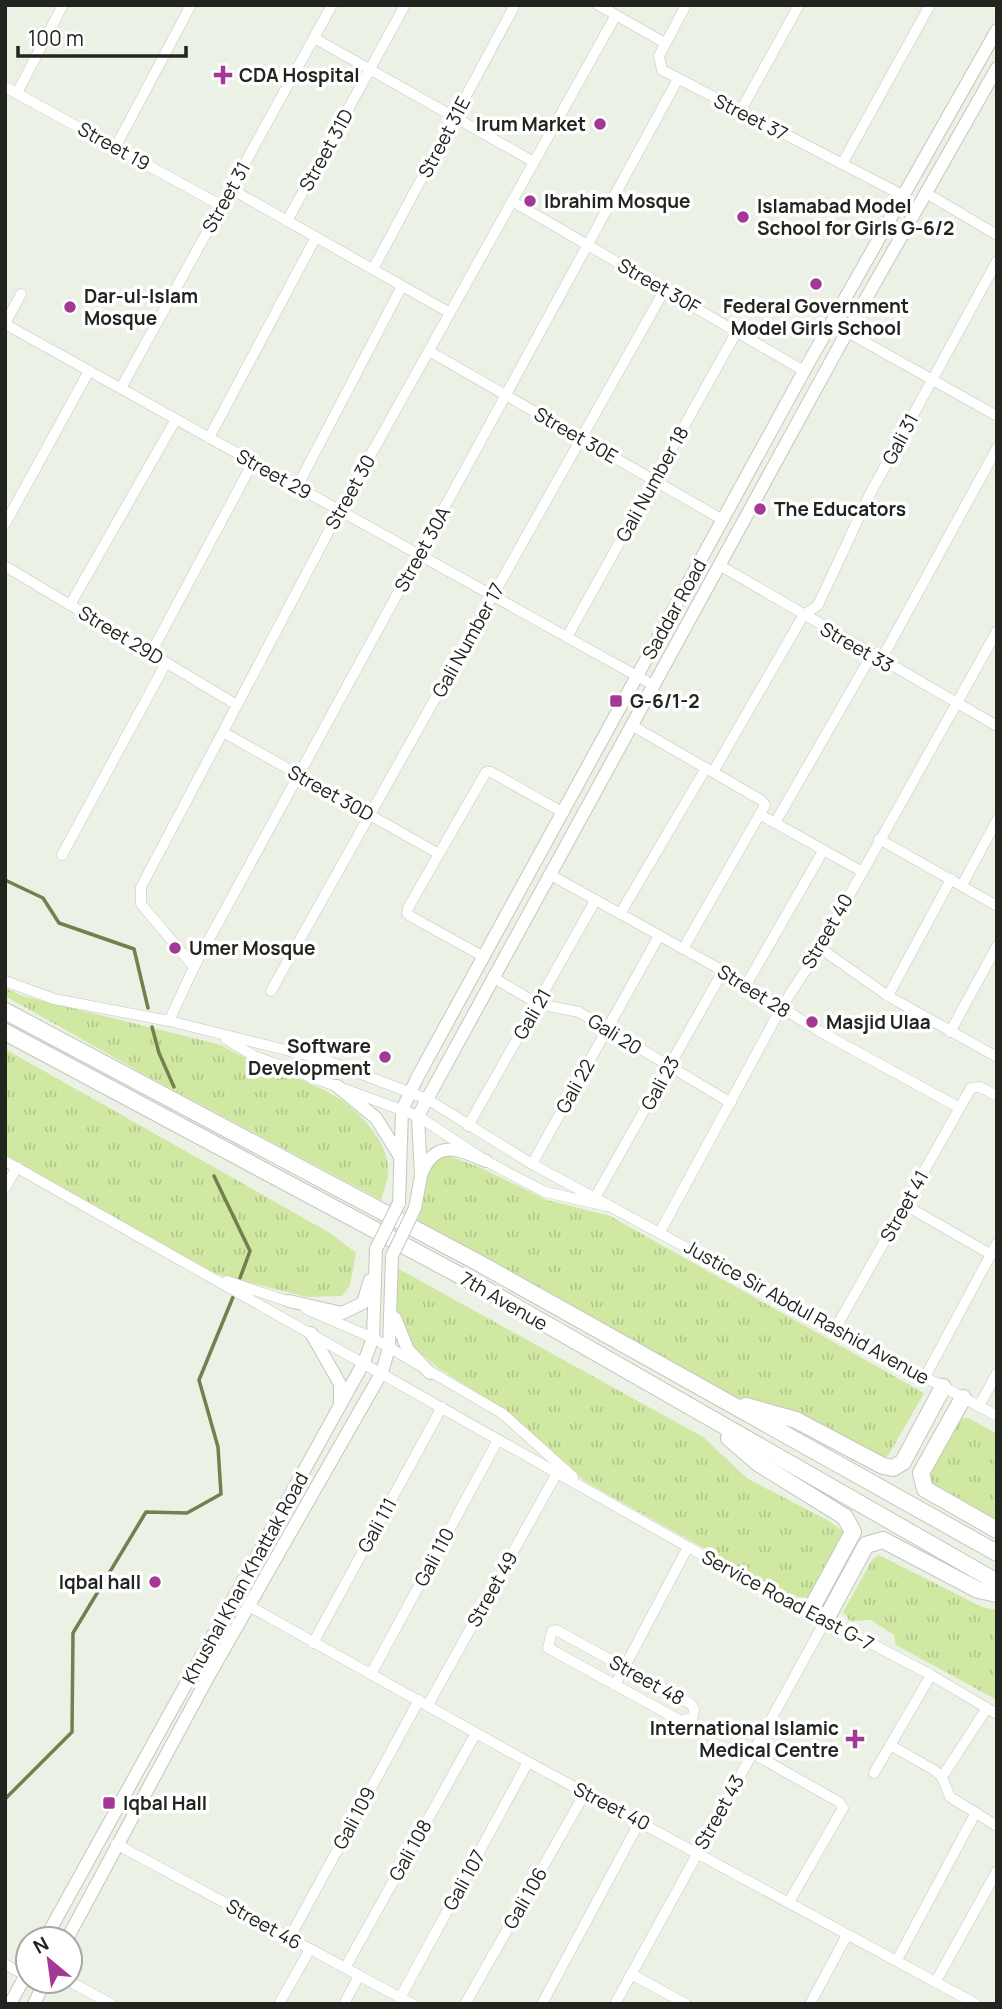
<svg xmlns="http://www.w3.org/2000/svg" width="1002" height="2009" viewBox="0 0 1002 2009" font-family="Manrope,sans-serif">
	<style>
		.park { fill: url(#park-tufts) }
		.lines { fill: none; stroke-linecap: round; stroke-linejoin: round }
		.stream { stroke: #71804f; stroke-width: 3.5 }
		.minor-casing { stroke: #c3c7bc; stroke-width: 11 }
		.tertiary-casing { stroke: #c3c7bc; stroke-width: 14 }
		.primary-casing { stroke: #c3c7bc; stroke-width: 18 }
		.minor { stroke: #fff; stroke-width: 10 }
		.tertiary { stroke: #fff; stroke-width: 12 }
		.primary { stroke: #fff; stroke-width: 16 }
		.tertiary-bridge-casing { stroke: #c3c7bc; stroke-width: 14; stroke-linecap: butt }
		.tertiary-bridge { stroke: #fff; stroke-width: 12 }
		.poi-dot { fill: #a43897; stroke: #fff; stroke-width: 2.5 }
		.labels { text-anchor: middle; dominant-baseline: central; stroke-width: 7; stroke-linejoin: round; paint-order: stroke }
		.poi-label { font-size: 19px; font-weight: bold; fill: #22241f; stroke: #fff; text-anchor: start }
		.street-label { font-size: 19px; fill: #22241f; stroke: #fff }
	</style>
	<defs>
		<pattern id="park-tufts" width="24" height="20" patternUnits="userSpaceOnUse" patternTransform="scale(1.75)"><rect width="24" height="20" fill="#d1e8a2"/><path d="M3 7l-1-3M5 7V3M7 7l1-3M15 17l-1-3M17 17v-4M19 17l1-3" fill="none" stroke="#b3c78b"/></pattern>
	</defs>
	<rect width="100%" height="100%" fill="#ecf1e5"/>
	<g class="park">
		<path d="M5,988L23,996L221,1045C257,1067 299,1075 335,1096C359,1110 391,1144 388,1174C387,1183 383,1192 381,1200L149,1077L5,996Z"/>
		<path d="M5,1049L330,1233L356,1253L350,1285L342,1296L307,1297L208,1272L5,1159Z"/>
		<path d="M442,1154L477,1166L547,1200L610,1216L924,1393L888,1456L880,1460L782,1409L725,1394L417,1226L431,1163Z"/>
		<path d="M397,1268L703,1437L748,1479L827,1520L843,1531L842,1540L812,1593L807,1598L789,1596L584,1481L499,1407L438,1368L411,1345L397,1309Z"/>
		<path d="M969,1418L997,1434V1526L921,1481L956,1419Z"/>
		<path d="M879,1555L982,1607L997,1610V1700L896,1645L894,1635L871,1620L850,1621L843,1612L872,1560Z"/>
	</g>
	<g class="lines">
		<g class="stream">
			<path d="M5,880L43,898L59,923L134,949L148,1008"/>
			<path d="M152,1027L159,1053L174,1087"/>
			<path d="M214,1176L250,1251L240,1278"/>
			<path d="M5,1799L72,1732L73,1633L146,1512L187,1513L221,1494L218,1447L199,1380L233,1297"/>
		</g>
		<defs>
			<g id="minor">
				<path d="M598,5L665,43"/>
				<path d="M686,5L659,56L662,70L904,196"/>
				<path d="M314,38L534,162"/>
				<path d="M5,87L222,206"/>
				<path d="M17,93L63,5"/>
				<path d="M740,112L799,5"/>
				<path d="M116,146L191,5"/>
				<path d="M842,164L930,5"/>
				<path d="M231,189L450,313"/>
				<path d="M926,193L997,235"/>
				<path d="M512,201L804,371"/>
				<path d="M287,221L405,5"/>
				<path d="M373,269L515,5"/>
				<path d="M5,324L653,685"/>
				<path d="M5,324L21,294"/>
				<path d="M847,332L997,416"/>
				<path d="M429,351L723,520"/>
				<path d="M121,388L332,5"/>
				<path d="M209,438L316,237"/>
				<path d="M297,487L402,286"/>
				<path d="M5,524L89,371"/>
				<path d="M719,565L997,726"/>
				<path d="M5,566L237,705"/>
				<path d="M70,605L176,419"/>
				<path d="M567,637L737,331"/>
				<path d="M151,653L253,462"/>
				<path d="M881,660L997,448"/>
				<path d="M631,725L761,800L765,805L683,949"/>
				<path d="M223,732L439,854"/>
				<path d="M713,772L803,616L818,605L870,494L997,261"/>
				<path d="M761,815L861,871"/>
				<path d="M775,823L871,656"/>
				<path d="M879,839L997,906"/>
				<path d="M62,855L166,663"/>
				<path d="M549,874L723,971L819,1031L958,1107"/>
				<path d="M962,885L997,820"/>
				<path d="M620,914L706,768"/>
				<path d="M820,948L888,996L997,1057"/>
				<path d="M484,957L410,916L407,913L408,908L486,772H491L562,812"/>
				<path d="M194,967L141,904V887L340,510L616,15"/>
				<path d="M494,978L538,1004L579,1012L731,1103"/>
				<path d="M5,981L54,999L169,1021L322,1059L427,1099L532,1164L997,1416"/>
				<path d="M746,985L823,851"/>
				<path d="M271,991L665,289"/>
				<path d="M888,996L951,879"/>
				<path d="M169,1021L194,967L678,79"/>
				<path d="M950,1032L997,946"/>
				<path d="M226,1039L254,1056L418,1116L486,1161L545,1192L607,1206"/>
				<path d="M468,1126L595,901"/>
				<path d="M5,1161L688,1547L931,1675L997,1714"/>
				<path d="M532,1164L659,936"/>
				<path d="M5,1188L17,1167"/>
				<path d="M596,1196L723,971"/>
				<path d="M905,1205L990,1254"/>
				<path d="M660,1232L781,1008L820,948L997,631"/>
				<path d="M227,1281L293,1303"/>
				<path d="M306,1309L373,1338L503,1414L573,1477"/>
				<path d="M835,1329L971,1088L980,1087L997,1096"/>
				<path d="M925,1377L997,1243"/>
				<path d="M979,1406L997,1373"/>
				<path d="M249,1606L528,1762L976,2004"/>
				<path d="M556,1630L691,1704L694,1709L693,1717L681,1721L548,1648L552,1631Z"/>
				<path d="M313,1643L442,1407"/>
				<path d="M371,1674L498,1440"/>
				<path d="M615,1685L688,1547"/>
				<path d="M428,1705L557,1473"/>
				<path d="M890,1745L934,1770L942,1777L950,1797L997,1826"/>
				<path d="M752,1753L839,1802L843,1808L789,1902"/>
				<path d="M874,1773L931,1675"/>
				<path d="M942,1777L987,1708"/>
				<path d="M116,1844L412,2004"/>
				<path d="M290,1937L419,1700"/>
				<path d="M897,1960L975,1814"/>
				<path d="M5,1964L28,1977"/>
				<path d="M345,1968L476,1733"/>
				<path d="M631,1974L686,2004"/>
				<path d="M69,1981L111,2004"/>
				<path d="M936,1981L997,1871"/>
				<path d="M400,1998L528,1762"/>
				<path d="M279,2004L310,1949"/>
				<path d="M344,2004L359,1976"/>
				<path d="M465,2004L585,1793"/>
				<path d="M542,2004L640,1821"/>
				<path d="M615,2004L825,1621"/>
				<path d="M810,2004L847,1935"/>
			</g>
			<g id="tertiary">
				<path d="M337,1086L376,1118L399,1155"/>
				<path d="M421,1175C435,1138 458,1149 486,1161"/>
				<path d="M399,1203L402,1110L417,1078L804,371L997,30"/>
				<path d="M415,1208L421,1176L418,1116L847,332L997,68"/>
				<path d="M289,1301L342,1313L363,1303L370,1280"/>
				<path d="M395,1318L408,1350L430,1373"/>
				<path d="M311,1333L340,1384V1402"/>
				<path d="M45,1939L364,1362L373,1338L376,1249"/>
				<path d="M67,1939L207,1679L382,1372L389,1348L392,1256"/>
				<path d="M10,2004L28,1971"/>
				<path d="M34,2004L45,1981"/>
			</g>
			<g id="primary">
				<path d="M5,1011L477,1262L997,1553"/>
				<path d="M5,1032L476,1284L997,1582"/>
				<path d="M963,1398L921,1473L925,1489L997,1530"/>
				<path d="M746,1406L796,1420L883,1466L893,1468L903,1462L943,1387"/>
				<path d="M729,1438L758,1463L845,1517L853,1532L809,1613"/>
				<path d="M825,1621L866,1545L883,1540L978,1590L997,1594"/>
			</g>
		</defs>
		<use href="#minor" class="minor-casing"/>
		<use href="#tertiary" class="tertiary-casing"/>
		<use href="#primary" class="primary-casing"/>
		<use href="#minor" class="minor"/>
		<use href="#tertiary" class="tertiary"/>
		<use href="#primary" class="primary"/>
		<defs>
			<g id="tertiary-bridge">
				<path d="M376,1249L399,1203"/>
				<path d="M392,1256L415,1208"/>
			</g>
		</defs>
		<use href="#tertiary-bridge" class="tertiary-bridge-casing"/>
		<use href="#tertiary-bridge" class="tertiary-bridge"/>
	</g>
	<g class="poi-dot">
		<path d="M219.5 64.5h7v7h7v7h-7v7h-7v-7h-7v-7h7z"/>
		<circle cx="600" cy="124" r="7"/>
		<circle cx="530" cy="201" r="7"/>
		<circle cx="743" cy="217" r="7"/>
		<circle cx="816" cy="284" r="7"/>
		<circle cx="70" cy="307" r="7"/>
		<circle cx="760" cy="509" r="7"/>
		<rect x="609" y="694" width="14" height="14" rx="3.5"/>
		<circle cx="175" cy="948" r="7"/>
		<circle cx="812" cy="1022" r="7"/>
		<circle cx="385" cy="1057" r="7"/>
		<circle cx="155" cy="1582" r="7"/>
		<path d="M851.5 1728.5h7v7h7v7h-7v7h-7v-7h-7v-7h7z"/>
		<rect x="102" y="1796" width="14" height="14" rx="3.5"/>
	</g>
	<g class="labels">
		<g class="poi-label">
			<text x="239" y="75">CDA Hospital</text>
			<text x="586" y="124" text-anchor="end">Irum Market</text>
			<text x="544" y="201">Ibrahim Mosque</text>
			<text x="757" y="206">Islamabad Model<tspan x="757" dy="22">School for Girls G-6/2</tspan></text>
			<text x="84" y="296">Dar-ul-Islam<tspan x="84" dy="22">Mosque</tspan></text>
			<text x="816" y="306" text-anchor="middle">Federal Government<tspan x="816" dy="22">Model Girls School</tspan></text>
			<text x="774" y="509">The Educators</text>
			<text x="630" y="701">G-6/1-2</text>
			<text x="189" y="948">Umer Mosque</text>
			<text x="826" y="1022">Masjid Ulaa</text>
			<text x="371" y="1046" text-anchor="end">Software<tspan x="371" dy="22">Development</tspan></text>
			<text x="141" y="1582" text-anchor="end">Iqbal hall</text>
			<text x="839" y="1728" text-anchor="end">International Islamic<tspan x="839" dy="22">Medical Centre</tspan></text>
			<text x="123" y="1803">Iqbal Hall</text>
		</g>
		<g class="street-label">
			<text transform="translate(751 117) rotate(27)">Street 37</text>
			<text transform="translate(444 137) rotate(-62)">Street 31E</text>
			<text transform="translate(114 146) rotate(29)">Street 19</text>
			<text transform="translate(326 150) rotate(-61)">Street 31D</text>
			<text transform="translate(226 197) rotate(-61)">Street 31</text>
			<text transform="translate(659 286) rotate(30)">Street 30F</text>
			<text transform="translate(576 435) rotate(30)">Street 30E</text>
			<text transform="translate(900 439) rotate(-62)">Gali 31</text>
			<text transform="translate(274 474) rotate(29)">Street 29</text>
			<text transform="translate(652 484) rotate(-61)">Gali Number 18</text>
			<text transform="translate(350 492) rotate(-61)">Street 30</text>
			<text transform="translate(422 549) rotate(-61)">Street 30A</text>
			<text transform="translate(674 609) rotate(-61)">Saddar Road</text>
			<text transform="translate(121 635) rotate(31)">Street 29D</text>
			<text transform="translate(468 640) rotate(-61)">Gali Number 17</text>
			<text transform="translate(857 647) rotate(30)">Street 33</text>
			<text transform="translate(331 793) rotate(29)">Street 30D</text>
			<text transform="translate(827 931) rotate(-60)">Street 40</text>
			<text transform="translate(754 991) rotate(32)">Street 28</text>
			<text transform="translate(532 1014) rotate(-60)">Gali 21</text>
			<text transform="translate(615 1034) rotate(32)">Gali 20</text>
			<text transform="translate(660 1083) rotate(-61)">Gali 23</text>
			<text transform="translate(575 1086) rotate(-61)">Gali 22</text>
			<text transform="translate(904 1206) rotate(-61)">Street 41</text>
			<text transform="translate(504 1301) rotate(30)">7th Avenue</text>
			<text transform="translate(807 1312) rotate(29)">Justice Sir Abdul Rashid Avenue</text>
			<text transform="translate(377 1525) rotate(-61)">Gali 111</text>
			<text transform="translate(434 1557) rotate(-62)">Gali 110</text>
			<text transform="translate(245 1578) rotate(-61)">Khushal Khan Khattak Road</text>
			<text transform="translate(492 1589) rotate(-61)">Street 49</text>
			<text transform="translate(788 1600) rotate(28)">Service Road East G-7</text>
			<text transform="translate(647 1680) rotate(29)">Street 48</text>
			<text transform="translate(612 1806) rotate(27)">Street 40</text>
			<text transform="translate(719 1812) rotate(-61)">Street 43</text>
			<text transform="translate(354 1818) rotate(-62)">Gali 109</text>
			<text transform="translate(410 1850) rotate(-61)">Gali 108</text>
			<text transform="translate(464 1880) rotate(-61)">Gali 107</text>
			<text transform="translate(525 1898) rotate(-60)">Gali 106</text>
			<text transform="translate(264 1924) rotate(29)">Street 46</text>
		</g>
	</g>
	<rect width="1002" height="2009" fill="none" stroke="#22241f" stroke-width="14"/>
	<g transform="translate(49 1960) rotate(331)"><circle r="33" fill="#ffffff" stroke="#a7a7a5" stroke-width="2"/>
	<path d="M0-5L12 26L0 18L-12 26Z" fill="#a43897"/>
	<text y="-10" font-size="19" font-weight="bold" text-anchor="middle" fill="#22241f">N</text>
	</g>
	<path d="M18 46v10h168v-10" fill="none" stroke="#22241f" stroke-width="3.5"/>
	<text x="28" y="46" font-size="21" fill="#22241f" stroke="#ffffff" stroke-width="5" paint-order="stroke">100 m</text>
</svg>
